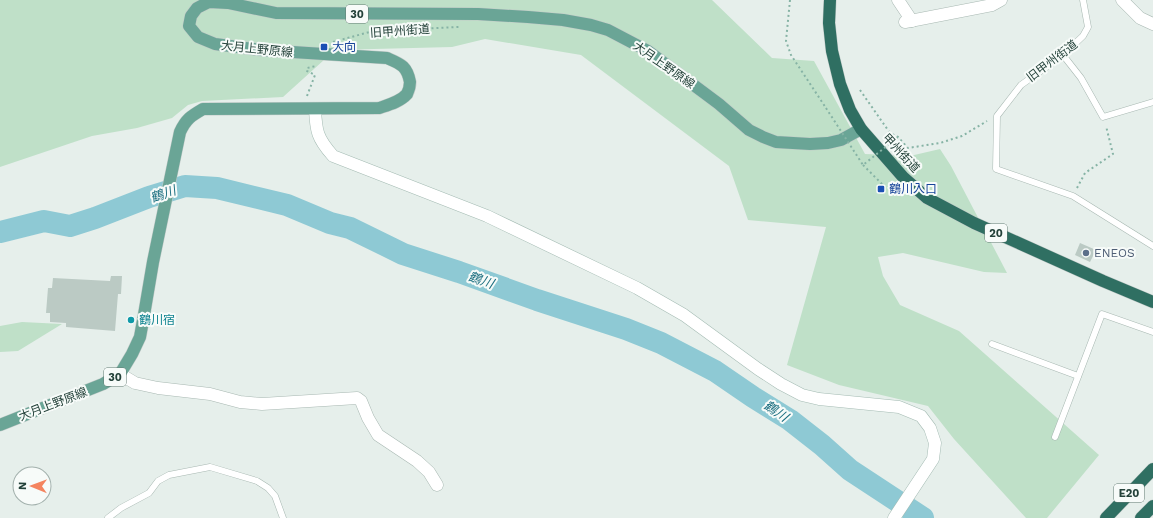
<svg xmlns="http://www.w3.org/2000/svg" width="1153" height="518" viewBox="0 0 1153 518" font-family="'Work Sans','Noto Sans JP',sans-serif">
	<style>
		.green { fill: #bfe0c8 }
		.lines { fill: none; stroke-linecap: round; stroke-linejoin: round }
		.river { stroke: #8ec9d4; stroke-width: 22 }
		.building { fill: #bbcac4 }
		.lane-casing { stroke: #a8b8b2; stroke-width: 7 }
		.street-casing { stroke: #a8b8b2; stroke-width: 13 }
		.secondary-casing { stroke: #a4bbb3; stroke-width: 13 }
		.primary-casing { stroke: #c2cac8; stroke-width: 13 }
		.highway-casing { stroke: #c2cac8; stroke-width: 13 }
		.path { stroke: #86b3a5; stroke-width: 2; stroke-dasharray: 2 3; stroke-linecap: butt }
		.lane { stroke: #fff; stroke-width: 6 }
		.street { stroke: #fff; stroke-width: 12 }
		.secondary { stroke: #fff; stroke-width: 12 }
		.primary { stroke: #6aa596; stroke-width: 12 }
		.highway { stroke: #2f6f62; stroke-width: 12 }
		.path-bridge { stroke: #86b3a5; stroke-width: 2; stroke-dasharray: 2 3; stroke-linecap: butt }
		.transit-dot { fill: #1a4fb4; stroke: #f7fbf9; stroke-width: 1.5 }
		.service-dot { fill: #5c6f8a; stroke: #f7fbf9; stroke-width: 1.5 }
		.culture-dot { fill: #0f9aa8; stroke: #f7fbf9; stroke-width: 1.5 }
		.labels { text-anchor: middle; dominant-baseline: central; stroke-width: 4; stroke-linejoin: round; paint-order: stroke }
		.shield { fill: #f7fbf9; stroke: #637a73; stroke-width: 1 }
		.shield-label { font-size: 11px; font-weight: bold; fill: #24423a }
		.street-label { font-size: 12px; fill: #24423a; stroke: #f7fbf9 }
		.transit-label { font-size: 12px; fill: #164399; stroke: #f7fbf9; text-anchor: start }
		.service-label { font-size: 12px; fill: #4e5e75; stroke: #f7fbf9; text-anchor: start }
		.culture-label { font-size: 12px; fill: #0d838f; stroke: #f7fbf9; text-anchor: start }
		.water-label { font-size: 13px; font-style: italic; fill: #1c6f80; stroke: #f7fbf9 }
	</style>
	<rect width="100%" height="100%" fill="#e6efeb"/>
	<g class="green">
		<path d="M0,0H712L772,58L814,61L865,154L910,156L940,149L951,166L1007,273L984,272L903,253L878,257L883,276L900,305L959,331L1099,455L1047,518H1026L954,439L928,406L839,385L787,365L826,227L748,220L729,166L581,55L485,39L452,47L335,50L283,97L202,101L188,105L172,118L137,128L92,136L0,167Z"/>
		<path d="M22,322L62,324L18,351L0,352V326Z"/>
	</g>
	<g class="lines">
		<path class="river" d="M0,232L44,221L70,226L95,218L149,197L185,186L217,188L287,205L330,223L350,228L403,254L459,272L537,300L626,329L661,343L715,371L753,397L790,420L822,445L850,470L923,518"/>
	</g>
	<g class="building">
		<path d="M1080,243L1096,250L1090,262L1075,255Z"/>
		<path d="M111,276H122L121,294H118L115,331L66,327V323L50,322V313H46L48,288H52L53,278L110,281Z"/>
	</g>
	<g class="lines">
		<defs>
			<g id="lane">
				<path d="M1083,0L1088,27L1083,36L1063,55L1021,85L997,116L996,169L1073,196L1153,246"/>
				<path d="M1063,55L1081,78L1103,117L1153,102"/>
				<path d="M992,344L1078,376"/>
				<path d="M1055,437L1102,314L1153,332"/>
				<path d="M108,518L121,508L149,493L158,481L169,475L210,467L257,481L268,488L275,496L283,518"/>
			</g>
			<g id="street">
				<path d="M898,0L912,21"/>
				<path d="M1122,0L1140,18L1153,24"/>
				<path d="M905,22L992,5L1001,0"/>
				<path d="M120,374L135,383L158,388L210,394L240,402L262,404L357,398L361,401L368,418L378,435L417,461L429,472L437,485"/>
			</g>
			<path id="secondary" d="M315,109C316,131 317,138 333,156L487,216L637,288L684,315L758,369L781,384L802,395L819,399L899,407L921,416L930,428L935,443L933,459L894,518"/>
			<path id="primary" d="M0,425L103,384L120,374L132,354L140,337L144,315L153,262L180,132C186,119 191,116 203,109L379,108C388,105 400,102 407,94C409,90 410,85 410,82C407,66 401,64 387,58L261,50L215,44L198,37L189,26L191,16L197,8L209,2L228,3L276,13L478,14L528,17L563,20L591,25L608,30L648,51L719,104L749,130L763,137L776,142L810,144L828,143L841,140L861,129"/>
			<g id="highway">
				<path d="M830,0L829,23L832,51L840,84L850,110L861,129L903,177L927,198L974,223L1103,281L1153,302"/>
				<path d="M1106,518L1153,469"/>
				<path d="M1141,518L1153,506"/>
			</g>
		</defs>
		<use href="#lane" class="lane-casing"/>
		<use href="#street" class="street-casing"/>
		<use href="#secondary" class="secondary-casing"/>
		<use href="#primary" class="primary-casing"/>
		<use href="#highway" class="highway-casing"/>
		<g class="path">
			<path d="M790,0L786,41L791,55L826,108"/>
			<path d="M333,42L373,31L459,27"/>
			<path d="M860,90L890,133L898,137L908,148L940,143L962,136L987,121"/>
			<path d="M307,96L315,75L307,71V68L316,66"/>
			<path d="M863,165L883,185"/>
			<path d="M1077,188L1085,173L1113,154L1106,126"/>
		</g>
		<use href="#lane" class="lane"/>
		<use href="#street" class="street"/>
		<use href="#secondary" class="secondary"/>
		<use href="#primary" class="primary"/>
		<use href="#highway" class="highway"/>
		<path class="path-bridge" d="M826,108L863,165L898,137"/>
	</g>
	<g class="transit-dot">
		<rect x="320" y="43" width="8" height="8" rx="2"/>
		<rect x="877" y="185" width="8" height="8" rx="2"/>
	</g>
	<circle class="service-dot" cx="1086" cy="253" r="4"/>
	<circle class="culture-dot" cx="131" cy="320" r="4"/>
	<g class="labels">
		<g class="shield">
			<rect x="346" y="5" width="22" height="18" rx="3"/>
			<rect x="985" y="224" width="22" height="18" rx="3"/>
			<rect x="104" y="368" width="22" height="18" rx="3"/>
			<rect x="1114" y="484" width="30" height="18" rx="3"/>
		</g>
		<g class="shield-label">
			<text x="357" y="14">30</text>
			<text x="996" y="233">20</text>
			<text x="115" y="377">30</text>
			<text x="1129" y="493">E20</text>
		</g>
		<g class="street-label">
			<text transform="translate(400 31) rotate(-4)">旧甲州街道</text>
			<text transform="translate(257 49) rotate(6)">大月上野原線</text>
			<text transform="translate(1052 61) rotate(-37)">旧甲州街道</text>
			<text transform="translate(664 65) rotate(35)">大月上野原線</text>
			<text transform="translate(901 153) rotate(47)">甲州街道</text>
			<text transform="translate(53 404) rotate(-21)">大月上野原線</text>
		</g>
		<g class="transit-label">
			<text x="332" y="47">大向</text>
			<text x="889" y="189">鶴川入口</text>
		</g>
		<g class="service-label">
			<text x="1094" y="253">ENEOS</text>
		</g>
		<g class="culture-label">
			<text x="139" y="320">鶴川宿</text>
		</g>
		<g class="water-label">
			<text transform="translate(163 194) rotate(-19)">鶴川</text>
			<text transform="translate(481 280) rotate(19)">鶴川</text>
			<text transform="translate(776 411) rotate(34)">鶴川</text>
		</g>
	</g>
	<g transform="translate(32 486) rotate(271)"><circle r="19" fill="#f7fbf9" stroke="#a3b1ad"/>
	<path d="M0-3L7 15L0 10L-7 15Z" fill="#f4845f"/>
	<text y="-6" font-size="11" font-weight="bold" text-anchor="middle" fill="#24423a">N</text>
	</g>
</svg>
